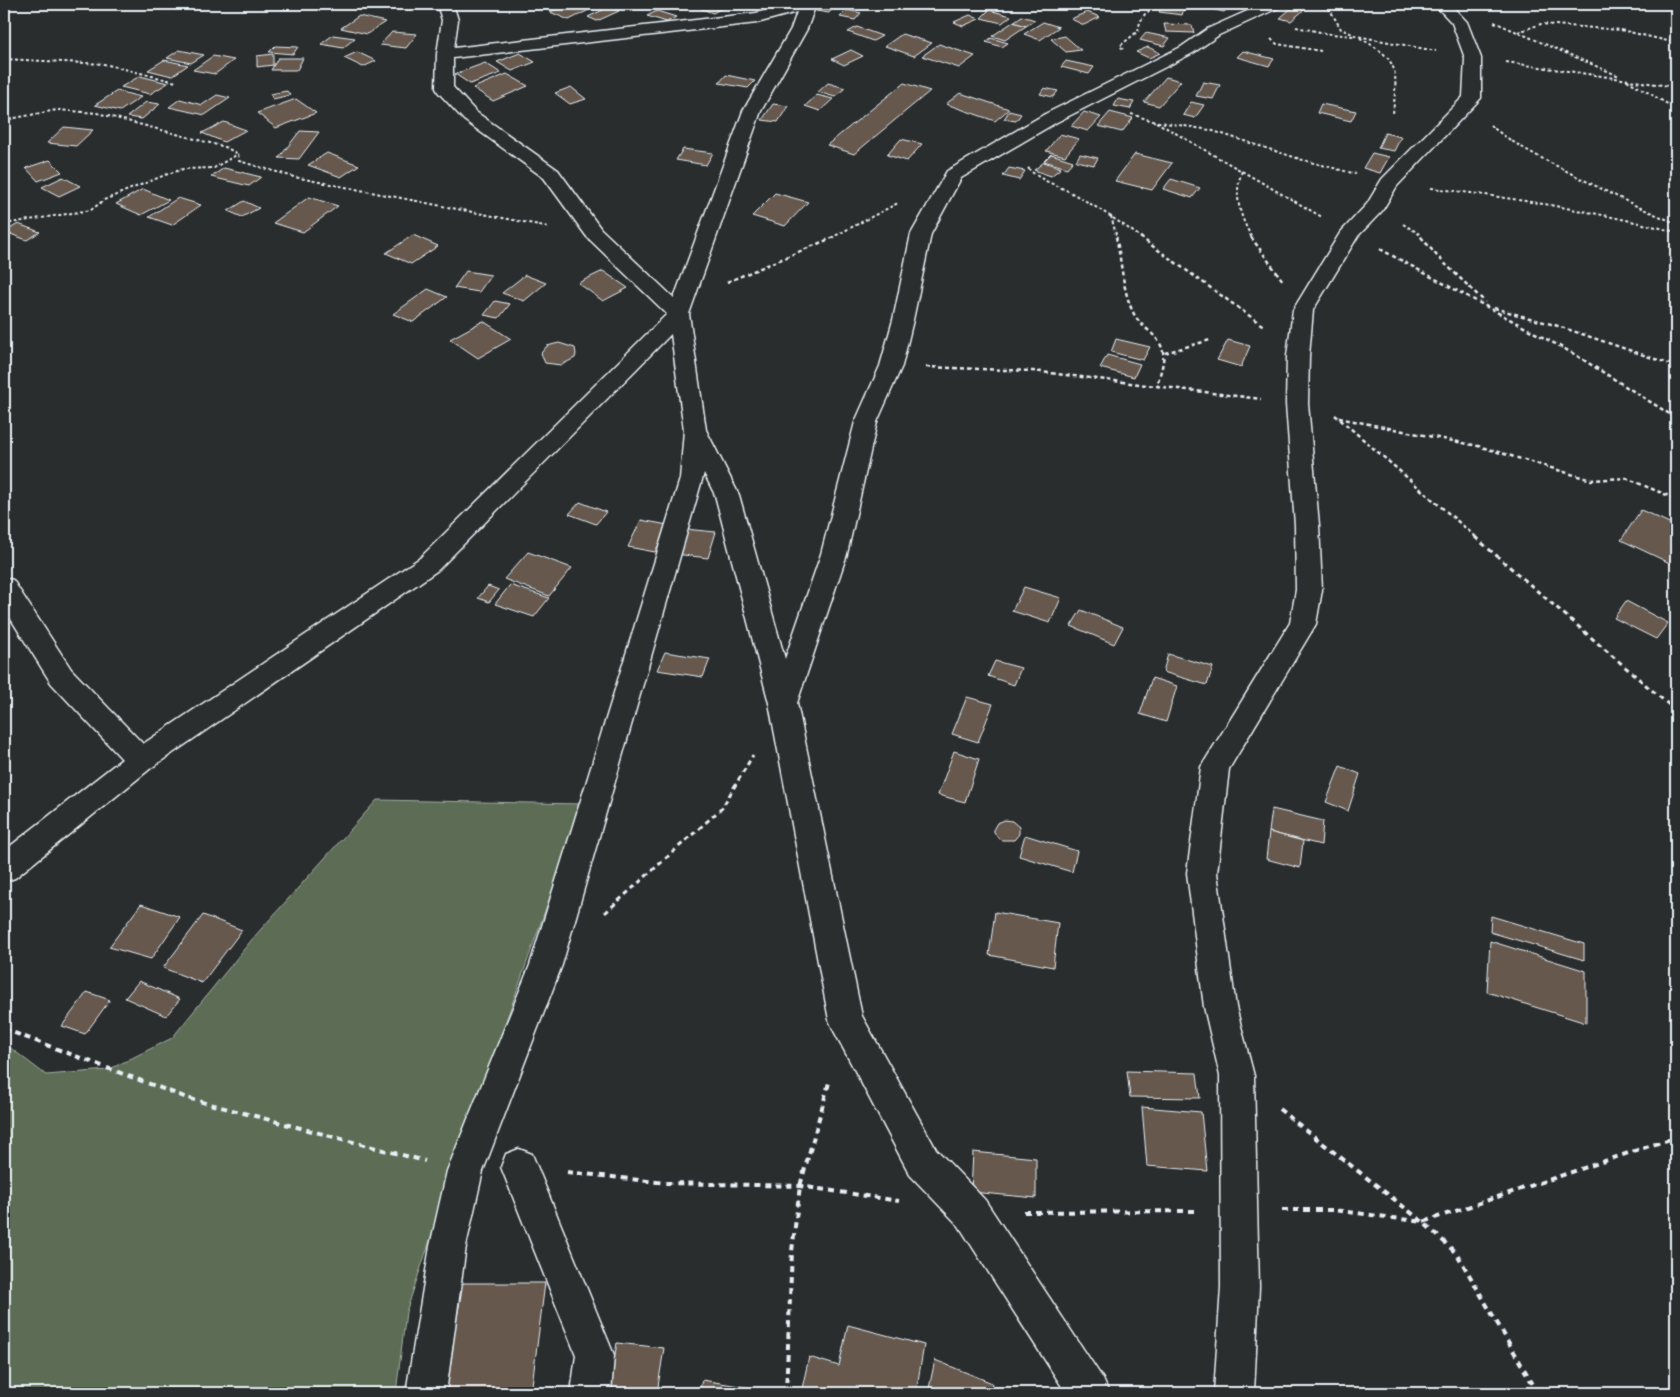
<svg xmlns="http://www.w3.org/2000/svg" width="1680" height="1397" viewBox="0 0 1680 1397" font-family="'Playpen Sans',sans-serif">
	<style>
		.green { fill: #5d6c54; stroke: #a2aea6 }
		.building { fill: #66594d; stroke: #e8f1f8 }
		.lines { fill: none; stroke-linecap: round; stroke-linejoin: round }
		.minor-casing { stroke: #e8f1f8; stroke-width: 3 }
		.path-far3 { stroke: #e8f1f8; stroke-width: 2; stroke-dasharray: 3 2.5; stroke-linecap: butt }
		.path-far2 { stroke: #e8f1f8; stroke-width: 2.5; stroke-dasharray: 4 3; stroke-linecap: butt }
		.path-far1 { stroke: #e8f1f8; stroke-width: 3; stroke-dasharray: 5 4; stroke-linecap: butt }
		.path { stroke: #e8f1f8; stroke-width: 4; stroke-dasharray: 6 5; stroke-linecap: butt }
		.minor { fill: #2a2d2e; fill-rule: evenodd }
	</style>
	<rect width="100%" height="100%" fill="#2a2d2e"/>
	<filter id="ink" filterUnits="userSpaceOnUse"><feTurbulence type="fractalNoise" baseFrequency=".02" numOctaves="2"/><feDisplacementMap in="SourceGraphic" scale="10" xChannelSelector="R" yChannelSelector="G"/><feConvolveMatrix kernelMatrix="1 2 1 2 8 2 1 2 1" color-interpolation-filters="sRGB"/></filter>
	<g filter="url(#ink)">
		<path class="green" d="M377,800L583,804L461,1148L406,1312L396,1393H4V1043L46,1075L108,1070L172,1038L254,937Z"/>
		<g class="building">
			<path d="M266,4H292L288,9L263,8Z"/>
			<path d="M567,4H582L593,8L569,20L550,12Z"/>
			<path d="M698,4H711L722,8L713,13L694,6Z"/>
			<path d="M822,4H836L829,13L816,11Z"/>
			<path d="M1217,4H1233L1224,12L1211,9Z"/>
			<path d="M1296,4H1300L1305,9L1291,21L1280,18Z"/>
			<path d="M1162,6L1184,9L1182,15L1159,12Z"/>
			<path d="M609,7L619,11L597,21L588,17Z"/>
			<path d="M847,10L861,13L855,20L840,17Z"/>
			<path d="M989,10L1011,16L1002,23L981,18Z"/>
			<path d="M657,11L676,17L667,22L647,16Z"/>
			<path d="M1087,12L1100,17L1084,25L1071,19Z"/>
			<path d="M970,15L979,19L963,26L954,22Z"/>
			<path d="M359,16L385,22L367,34L341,28Z"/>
			<path d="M1022,16L1035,20L1026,26L1013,22Z"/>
			<path d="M1013,22L1026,26L1005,40L992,36Z"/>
			<path d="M1043,22L1059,27L1040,40L1024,34Z"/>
			<path d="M1164,24L1192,25L1194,33L1166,32Z"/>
			<path d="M857,27L882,36L873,41L848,32Z"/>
			<path d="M392,32L417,34L406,48L380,45Z"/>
			<path d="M1146,33L1170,38L1164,46L1140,40Z"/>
			<path d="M902,34L932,43L914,56L885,46Z"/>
			<path d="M333,35L355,38L343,48L321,44Z"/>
			<path d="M1065,36L1081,50L1066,52L1051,39Z"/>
			<path d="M991,38L1008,43L1002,47L986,42Z"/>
			<path d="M939,44L975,56L959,68L922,56Z"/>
			<path d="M275,46L298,47L293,54L269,52Z"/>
			<path d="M1148,47L1160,53L1149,58L1136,52Z"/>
			<path d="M179,50L204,55L191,63L167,58Z"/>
			<path d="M851,50L863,56L844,65L832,59Z"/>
			<path d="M1243,51L1274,59L1269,66L1237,57Z"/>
			<path d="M357,52L376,61L363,67L344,58Z"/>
			<path d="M520,53L535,62L512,71L497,62Z"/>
			<path d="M273,54V65L257,67V56Z"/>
			<path d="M213,56L234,60L215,74L193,70Z"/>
			<path d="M278,58H303L297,70H271Z"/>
			<path d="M164,60L188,65L172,76L148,70Z"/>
			<path d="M1066,61L1094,67L1089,74L1061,67Z"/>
			<path d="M485,63L501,73L470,84L455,74Z"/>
			<path d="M507,74L528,86L493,101L473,88Z"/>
			<path d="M726,75L755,81L748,88L719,83Z"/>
			<path d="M140,76L168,83L150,94L121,87Z"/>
			<path d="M1166,77L1181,81L1159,106L1144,102Z"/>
			<path d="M1203,82L1220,85L1213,99L1196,96Z"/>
			<path d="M828,83L845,88L835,97L818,92Z"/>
			<path d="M904,83L930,91L854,154L827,145Z"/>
			<path d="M571,87L586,99L570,104L555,93Z"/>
			<path d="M1044,88L1058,91L1053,97L1040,94Z"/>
			<path d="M117,91L141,97L120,111L95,105Z"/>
			<path d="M287,91L290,95L273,99L270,94Z"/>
			<path d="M960,93L1009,109L995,121L946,104Z"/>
			<path d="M217,95L230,98L205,115L169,107L180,99L202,105Z"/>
			<path d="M817,95L833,99L820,111L805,106Z"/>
			<path d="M296,99L316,113L276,128L257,113Z"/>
			<path d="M1118,99L1134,102L1130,109L1114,106Z"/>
			<path d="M146,102L160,104L142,119L127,117Z"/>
			<path d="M1191,102L1204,105L1195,118L1183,115Z"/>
			<path d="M773,104L788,106L778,122L762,120Z"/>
			<path d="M1321,104L1356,111L1351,121L1317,113Z"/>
			<path d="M1009,111L1021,114L1016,121L1004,119Z"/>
			<path d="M1084,112L1101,117L1088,131L1071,126Z"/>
			<path d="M1110,112L1133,118L1122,132L1098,126Z"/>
			<path d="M224,122L246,130L224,142L202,133Z"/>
			<path d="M64,127L93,130L76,146L47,143Z"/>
			<path d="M300,131L319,132L299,159L279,158Z"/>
			<path d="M1385,133L1401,137L1394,151L1378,148Z"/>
			<path d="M1060,134L1079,139L1065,156L1046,151Z"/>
			<path d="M901,139L922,144L907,161L887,155Z"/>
			<path d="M683,149L713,153L706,165L676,160Z"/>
			<path d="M327,153L359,165L341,177L308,165Z"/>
			<path d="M1372,153L1389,157L1380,173L1363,168Z"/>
			<path d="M1051,154L1073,161L1067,168L1044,161Z"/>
			<path d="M1080,154L1098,158L1094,165L1076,161Z"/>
			<path d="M1135,154L1172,163L1152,190L1115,181Z"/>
			<path d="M50,160L62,172L38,181L26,168Z"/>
			<path d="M1044,162L1061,168L1051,176L1034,170Z"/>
			<path d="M224,168L261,177L249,186L211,177Z"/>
			<path d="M1009,168L1025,171L1019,180L1003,176Z"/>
			<path d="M63,177L80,186L59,196L42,187Z"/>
			<path d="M1171,179L1200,188L1192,198L1163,189Z"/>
			<path d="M143,189L169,200L141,215L116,204Z"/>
			<path d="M775,193L808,202L785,226L752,216Z"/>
			<path d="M309,197L338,206L303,232L273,223Z"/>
			<path d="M178,198L201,205L172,225L149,217Z"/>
			<path d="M244,201L259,208L242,217L228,211Z"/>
			<path d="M18,224L40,232L27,240L5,232Z"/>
			<path d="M413,235L438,246L411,264L386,253Z"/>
			<path d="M466,271L491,275L479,292L454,288Z"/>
			<path d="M603,271L628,288L603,301L578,283Z"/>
			<path d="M525,275L546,283L524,301L502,293Z"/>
			<path d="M428,289L447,297L413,322L393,314Z"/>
			<path d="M495,301L510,304L499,318L484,315Z"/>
			<path d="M483,321L511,339L478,358L450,339Z"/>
			<path d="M1116,339L1150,347L1143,360L1111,352Z"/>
			<path d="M1228,340L1250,346L1241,367L1217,360Z"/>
			<path d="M559,343L575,348L576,354L575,358L561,365L545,363L541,353L547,346Z"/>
			<path d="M1107,355L1140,364L1134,377L1100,368Z"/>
			<path d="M580,502L606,512L596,524L569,514Z"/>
			<path d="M1641,510L1676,526V566L1621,540Z"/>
			<path d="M641,520L668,525L655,552L628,547Z"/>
			<path d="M684,529L716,532L708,558L675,554Z"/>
			<path d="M528,552L572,568L549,596L504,579Z"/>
			<path d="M510,585L549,598L534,617L495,604Z"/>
			<path d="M488,586L499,590L489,602L478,598Z"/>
			<path d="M1024,587L1061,598L1050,623L1012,611Z"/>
			<path d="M1626,601L1668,623L1656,639L1614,618Z"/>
			<path d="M1081,610L1123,627L1114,644L1071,626Z"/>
			<path d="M665,652L710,659L703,677L657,670Z"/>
			<path d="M1168,654L1213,667L1207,685L1163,672Z"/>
			<path d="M995,661L1021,668L1014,685L988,676Z"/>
			<path d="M1152,678L1177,686L1166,722L1140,714Z"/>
			<path d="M967,697L993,704L978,742L952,734Z"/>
			<path d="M954,751L979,759L965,802L938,795Z"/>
			<path d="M1340,766L1360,774L1348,811L1326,802Z"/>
			<path d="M1272,809L1323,821L1321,845L1269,832Z"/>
			<path d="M1005,820L1012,821L1019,827V834L1014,840H1002L998,838L994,832V828L997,823Z"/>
			<path d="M1269,832L1303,841L1300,868L1266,859Z"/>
			<path d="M1025,835L1077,851L1072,872L1019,856Z"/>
			<path d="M141,904L180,917L151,959L109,947Z"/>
			<path d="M995,912L1058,923L1053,967L989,955Z"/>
			<path d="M203,915L242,930L202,983L163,968Z"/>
			<path d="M1491,916L1584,944V960L1490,932Z"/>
			<path d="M1490,941L1586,971V1023L1487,992Z"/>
			<path d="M139,981L180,999L166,1016L125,998Z"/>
			<path d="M87,992L110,1000L85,1034L62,1026Z"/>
			<path d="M1127,1071L1197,1073L1200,1098L1130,1097Z"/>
			<path d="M1142,1107L1201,1112L1207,1171L1147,1166Z"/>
			<path d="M973,1152L1036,1158V1198L971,1192Z"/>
			<path d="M463,1283H545L531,1393H444Z"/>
			<path d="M848,1325L924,1345L916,1393H801L809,1357L839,1366Z"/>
			<path d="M617,1343L664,1348L657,1393H608Z"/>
			<path d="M935,1360L992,1383L989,1393H928Z"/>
			<path d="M702,1380L758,1389L757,1393H699Z"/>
		</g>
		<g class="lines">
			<defs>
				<g id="minor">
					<path d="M437,4H453L458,20L454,48L756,13L791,4H816L807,29L761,111L689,314L706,430L739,495L785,659L821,554L855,422L880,366L893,320L911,234L947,171L1045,114L1181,47L1207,29L1263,4H1283L1280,7L1219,35L1193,53L1057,122L961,178L931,234L913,320L902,366L877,422L847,554L797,703L862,1016L936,1149L985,1200L1103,1379L1109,1393H1066L959,1226L910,1175L834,1031L829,1020L769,703L715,495L704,473L562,965L483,1171L466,1246L446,1393H406L430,1246L447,1171L530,965L680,479L684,430L671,334L438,570L151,768L15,878L4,882V851L122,759L51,683L4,608V578L13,580L71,669L143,744L420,558L667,314L587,237L544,178L464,120L438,92L436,88L437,54L442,20ZM797,12L791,29L743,111L674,298L601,229L558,170L476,112L453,87V58L757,23Z"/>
					<path d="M1434,4H1450L1467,22L1481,58V98L1397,186L1382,211L1358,236L1313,310L1309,356L1308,404L1319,525L1322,590L1316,624L1229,769L1217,873L1236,1007L1254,1076L1259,1287L1254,1393H1214L1221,1287L1220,1076L1204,1007L1187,873L1201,767L1290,623L1296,590L1295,525L1286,404L1287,356L1293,310L1340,233L1367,204L1382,179L1463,97L1465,58L1452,23Z"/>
					<path d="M519,1149L532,1154L614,1355L611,1393H571L576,1355L501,1167L506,1154Z"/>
				</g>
			</defs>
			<use href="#minor" class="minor-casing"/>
			<g class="path-far3">
				<path d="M1184,4L1195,6"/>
				<path d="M1312,4L1330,10L1341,29L1357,36L1436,51"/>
				<path d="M1494,22L1619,76"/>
				<path d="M1296,27L1330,34L1354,36"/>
				<path d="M1518,32L1541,24L1621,30L1676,43"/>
				<path d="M1360,38C1401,61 1397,70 1393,114"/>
				<path d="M1271,39L1277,44L1321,51"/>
				<path d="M1123,49L1120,46L1138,31L1140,22L1145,14L1159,4"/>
				<path d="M4,59L104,64L176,82"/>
				<path d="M1506,62L1676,87"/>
				<path d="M1627,80L1676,109"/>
				<path d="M1131,114L1153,121L1210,130L1303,160L1356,174"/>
				<path d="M4,120L57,110L97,113L225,147L238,154L239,161L294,177L549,227"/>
				<path d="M1156,122L1322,217"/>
				<path d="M1490,125C1515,146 1544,159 1572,174C1606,191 1640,209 1676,223"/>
				<path d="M1028,168C1039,180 1054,184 1068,191C1094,205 1118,221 1142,238"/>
				<path d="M1242,171C1233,196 1240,216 1252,238"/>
				<path d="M1431,188C1514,198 1595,211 1676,232"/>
				<path d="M1111,216L1117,238"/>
				<path d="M4,224L91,210L104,200L165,175L183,169L214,168L238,154"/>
				<path d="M1403,224L1418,233L1422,238"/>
				<path d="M831,238L898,203"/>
			</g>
			<g class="path-far2">
				<path d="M1116,237C1122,262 1122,289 1133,312C1136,319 1142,325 1148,330C1170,349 1164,360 1157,385"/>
				<path d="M1140,237L1265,327"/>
				<path d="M1251,237L1283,281"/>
				<path d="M1421,237L1437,256L1485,302"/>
				<path d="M1380,249L1574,354L1676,418"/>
				<path d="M727,282L834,237"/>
				<path d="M1494,308L1558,326L1676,366"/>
				<path d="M1165,353L1210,340"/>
				<path d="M926,367L1033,371L1261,399"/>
				<path d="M1335,415L1477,538"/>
				<path d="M1339,418L1478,446L1591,480L1626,478L1676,499"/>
			</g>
			<g class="path-far1">
				<path d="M1475,537L1676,711"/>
				<path d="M605,913L722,808L753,755"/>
			</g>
			<g class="path">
				<path d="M4,1029L187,1098L425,1161"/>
				<path d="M1279,1109L1423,1222L1457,1254L1538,1393"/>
				<path d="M567,1172L666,1183L800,1186L899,1201"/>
				<path d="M1282,1210H1334L1423,1222L1676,1137"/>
				<path d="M1024,1212L1196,1211"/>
				<path d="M786,1393L792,1251L800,1186L830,1079"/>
			</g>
			<use href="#minor" class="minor"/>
		</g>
	</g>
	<rect width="1680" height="1397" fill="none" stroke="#2a2d2e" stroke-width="20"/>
	<rect x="10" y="10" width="1660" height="1377" fill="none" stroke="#e8f1f8" stroke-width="2" filter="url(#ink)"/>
</svg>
